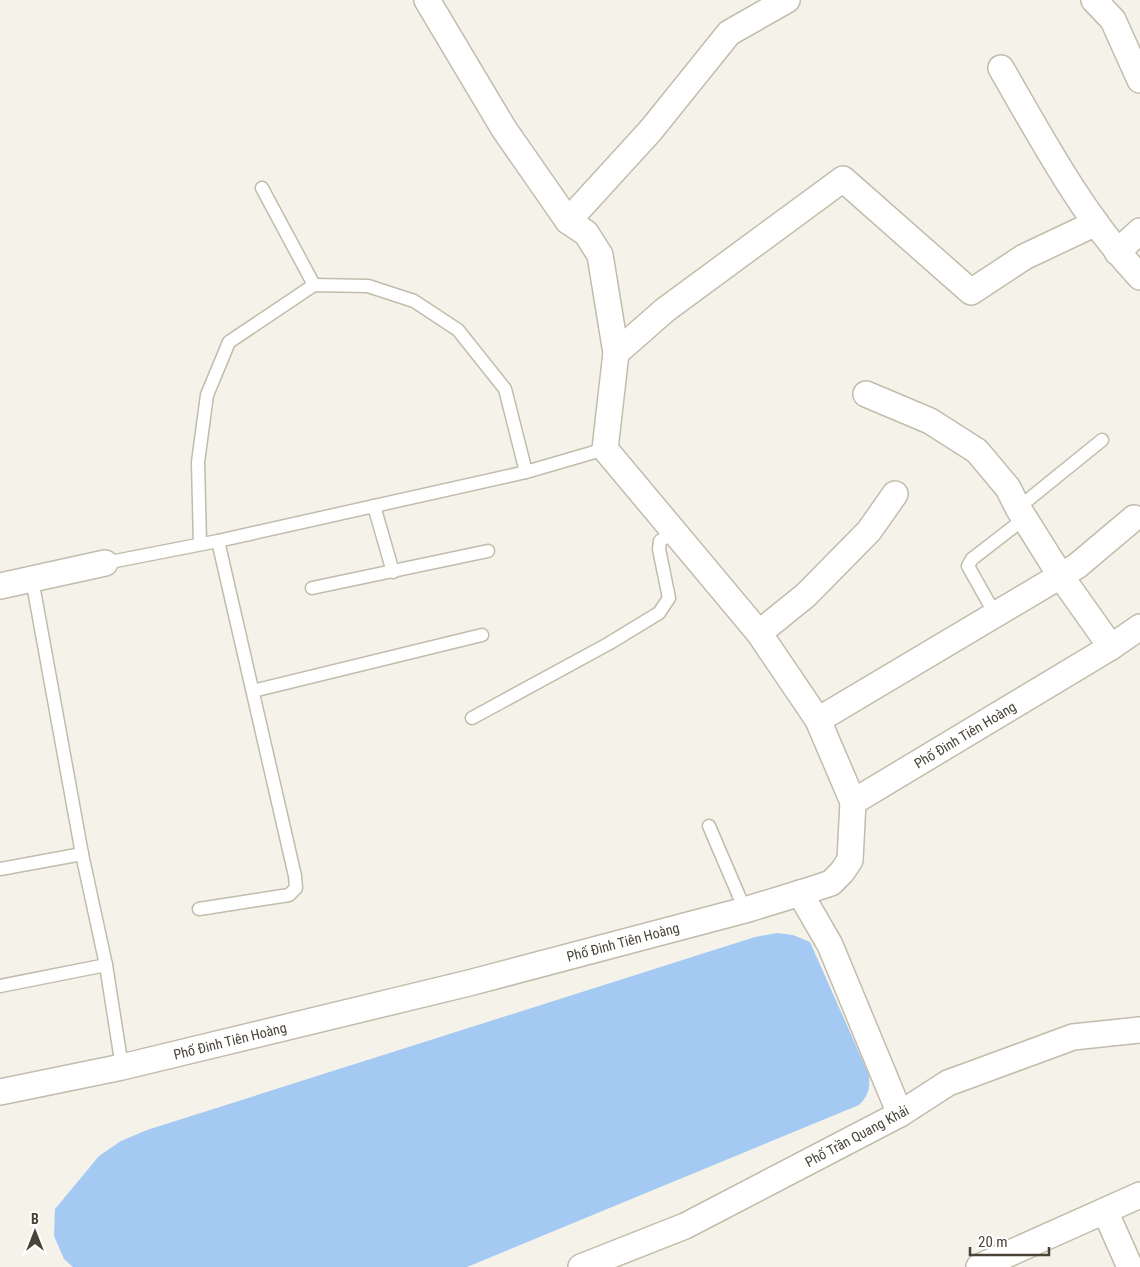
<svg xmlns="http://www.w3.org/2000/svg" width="1140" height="1267" viewBox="0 0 1140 1267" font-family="'Roboto Condensed',sans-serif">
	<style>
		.water { fill: #a4caf3 }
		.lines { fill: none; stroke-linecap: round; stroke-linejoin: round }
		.service-casing { stroke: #c1bcab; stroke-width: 15 }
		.minor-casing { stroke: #c1bcab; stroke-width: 28 }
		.service { stroke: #fff; stroke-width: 12 }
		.minor { stroke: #fff; stroke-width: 25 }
		.labels { text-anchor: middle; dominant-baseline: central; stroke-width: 4; stroke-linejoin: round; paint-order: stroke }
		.street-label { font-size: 14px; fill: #494437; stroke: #fff }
	</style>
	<rect width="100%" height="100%" fill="#f5f3e9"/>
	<path class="water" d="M777,933L793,935L810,942L869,1075C870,1088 869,1095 859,1105L467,1267H73L64,1259L54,1236L55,1209L99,1156L121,1141L147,1130L755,937Z"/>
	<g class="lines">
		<defs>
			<g id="service">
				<path d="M262,188L314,285"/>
				<path d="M374,506L393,572"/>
				<path d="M1018,508L1102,440"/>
				<path d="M200,544L198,462L207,395L229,342L314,285L368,286L414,301L458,330L505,389L526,472"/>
				<path d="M105,563L218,541L526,472L605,449"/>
				<path d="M32,579L82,854L106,965L122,1067"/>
				<path d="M312,588L488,551"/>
				<path d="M995,614L968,566L972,559L1025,518"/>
				<path d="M253,691L482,635"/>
				<path d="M472,718L608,644L659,613L669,598L659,549L660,541L674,531"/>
				<path d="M709,826L745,910"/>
				<path d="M0,869L82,854"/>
				<path d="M199,909L289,895L296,888L295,876L218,541"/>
				<path d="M0,986L106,965"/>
			</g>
			<g id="minor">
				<path d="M427,0L504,129L568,221L586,233L600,255L616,353L605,449L759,633L818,720L853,802"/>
				<path d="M1094,0L1113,20L1140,80"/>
				<path d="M1001,68C1043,141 1083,216 1140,277"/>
				<path d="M568,221L651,130L729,33L787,0"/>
				<path d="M1117,252L1140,231"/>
				<path d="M616,353L665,310L843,179L971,292L1024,257L1096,223"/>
				<path d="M866,394L930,421L977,451L1008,488L1018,508L1060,575L1111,647"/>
				<path d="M0,586L105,563"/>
				<path d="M759,633L806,595L869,531L895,494"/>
				<path d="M818,720L1077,566L1134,518"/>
				<path d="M800,893L830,945L900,1114"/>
				<path d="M0,1092L122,1067L469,983L745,910L807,891L831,883L842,872L850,860L853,802L1111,647L1140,627"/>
				<path d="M1105,1211L1130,1267"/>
				<path d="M581,1267L685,1226L900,1114L948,1083L1073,1037L1140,1030"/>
				<path d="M979,1267L1140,1195"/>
			</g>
		</defs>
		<use href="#service" class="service-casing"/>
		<use href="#minor" class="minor-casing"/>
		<use href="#service" class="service"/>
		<use href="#minor" class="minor"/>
	</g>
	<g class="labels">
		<g class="street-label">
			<text transform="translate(965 735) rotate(-31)">Phố Đinh Tiên Hoàng</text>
			<text transform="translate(623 942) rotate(-15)">Phố Đinh Tiên Hoàng</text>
			<text transform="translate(230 1041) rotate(-14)">Phố Đinh Tiên Hoàng</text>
			<text transform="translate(857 1136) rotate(-28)">Phố Trần Quang Khải</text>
		</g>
	</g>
	<g transform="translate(35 1232)" stroke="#ffffff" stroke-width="4" paint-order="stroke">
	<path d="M0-4L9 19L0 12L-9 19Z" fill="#494437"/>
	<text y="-8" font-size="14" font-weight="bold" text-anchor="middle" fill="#494437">B</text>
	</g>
	<path d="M970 1247v8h79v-8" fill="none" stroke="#494437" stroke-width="2.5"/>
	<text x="978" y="1247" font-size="15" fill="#494437" stroke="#ffffff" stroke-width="4" paint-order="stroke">20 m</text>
</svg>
